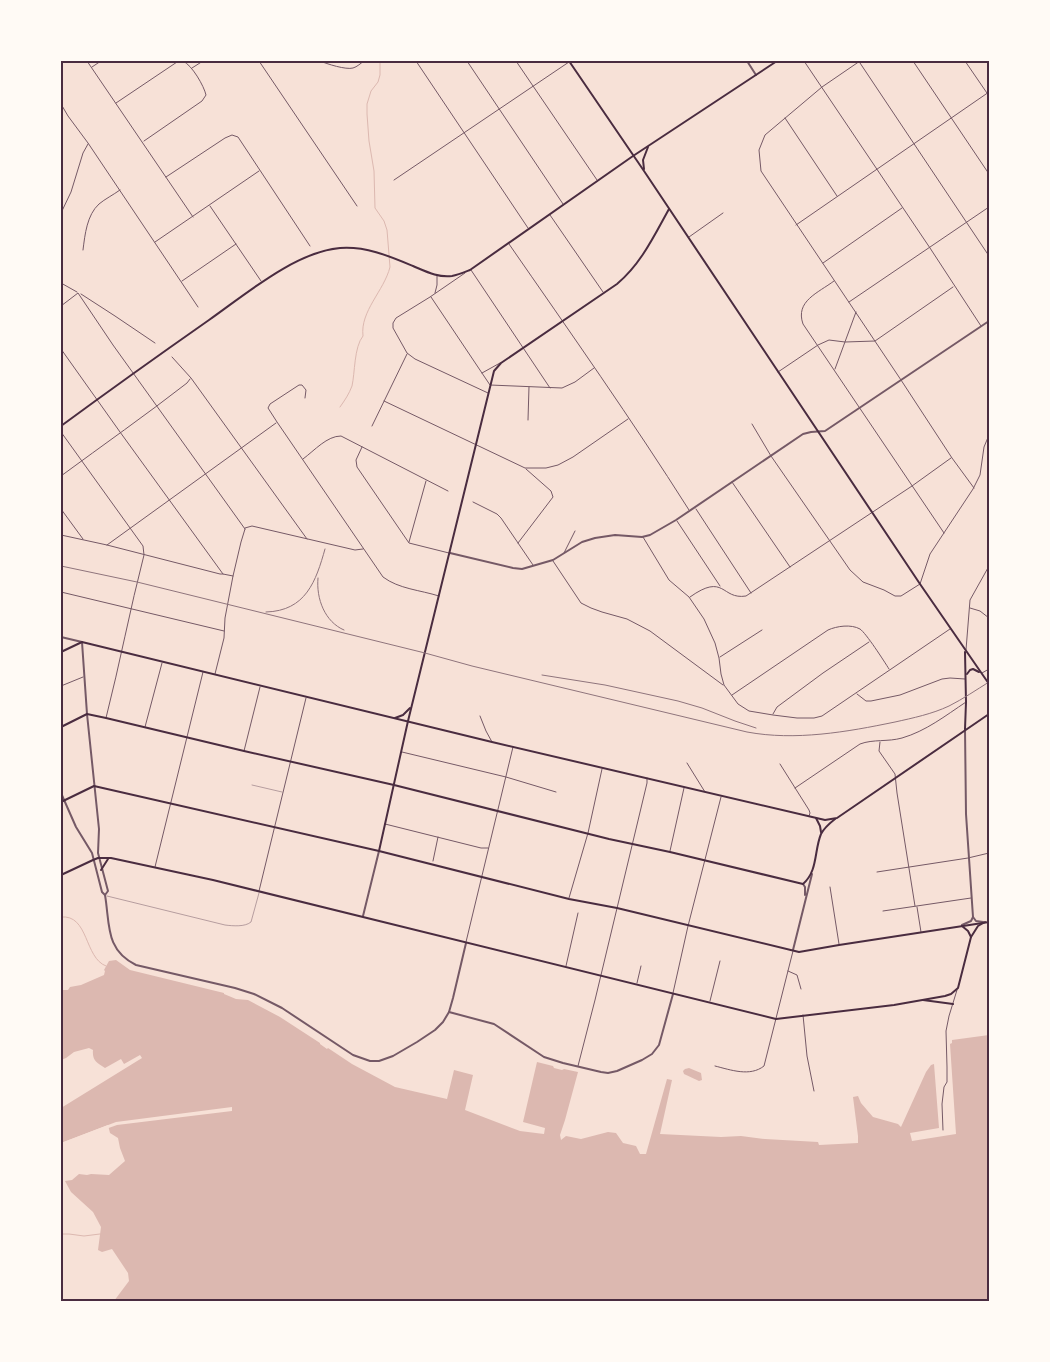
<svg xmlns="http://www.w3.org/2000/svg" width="1050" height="1362" viewBox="0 0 1050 1362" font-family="Georgia,serif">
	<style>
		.water { fill: #dcb8b0 }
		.pier { fill: #f7e1d7 }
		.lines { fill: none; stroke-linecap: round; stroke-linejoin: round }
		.stream { stroke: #dcb8b0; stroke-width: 1 }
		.service { stroke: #755966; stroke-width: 0.5 }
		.pedestrian { stroke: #755966; stroke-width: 1 }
		.minor { stroke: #755966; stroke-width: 1 }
		.tertiary { stroke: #755966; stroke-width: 2 }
		.secondary { stroke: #4a2c40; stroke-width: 2 }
		.rail { stroke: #8f747c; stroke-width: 1 }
		.neatline { fill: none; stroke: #4a2c40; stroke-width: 2 }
	</style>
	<rect width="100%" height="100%" fill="#f7e1d7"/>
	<g class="water">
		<path d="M116,960L130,970L224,993V994L236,999L248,1000L280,1017L320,1043V1044L327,1049L328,1048L352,1064L395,1087L447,1099L454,1070L473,1075L465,1110L520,1131L544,1134L545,1128L523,1122L537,1062L553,1066L554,1068L562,1070L564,1069L578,1072L565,1120L560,1135L561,1140L566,1136L581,1139L608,1132L616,1133L623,1143L636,1146L640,1154H646L667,1079L672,1080L660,1134L721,1137L741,1136L765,1139L818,1142L819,1145L858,1143V1136L853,1097L858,1096L861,1103L873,1117L898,1124L901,1127L926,1072L931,1065L934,1064L939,1128L910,1133L912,1141L956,1134L950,1044L952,1043V1040L989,1035V1301H114L129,1281L128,1273L112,1249L102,1252L98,1250L101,1227L93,1212L71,1192L65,1181L72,1180L79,1174L87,1175L91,1174L109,1175L125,1161L120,1148L118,1138L110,1133L108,1125L61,1143V1108L142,1058L140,1055L124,1064L121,1059L105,1068C97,1063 92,1061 93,1050L89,1048L74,1052L66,1058L61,1060V990H68L70,987L81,985L104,975L105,971L104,970L109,961Z"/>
		<path d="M689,1068L701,1073L702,1080L699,1081L684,1074L683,1071L685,1069Z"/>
	</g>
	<path class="pier" d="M232,1107V1111L117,1125L61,1145V1143L116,1122Z"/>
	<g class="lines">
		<g class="stream">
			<path d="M340,407C345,400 349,394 352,386C355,373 354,347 363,336C360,311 384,291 390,267L387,230L384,221L375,208L374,171L369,141L367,114V104L371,91L378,82L380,75V61"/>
			<path d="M61,917C89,914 84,958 106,966"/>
			<path d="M61,1234H69L84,1236L100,1234"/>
		</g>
		<g class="service">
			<path d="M252,785L282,792"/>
			<path d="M107,896L225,925C233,926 245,927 251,922L259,893"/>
		</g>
		<path class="pedestrian" d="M433,861L438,837"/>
		<g class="minor">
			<path d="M87,61L193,217"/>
			<path d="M259,61L357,206"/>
			<path d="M320,61C327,64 346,70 353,68C357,67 361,63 364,61"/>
			<path d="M416,61L528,228"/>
			<path d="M467,61L563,204"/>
			<path d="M516,61L597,180"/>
			<path d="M804,61L930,248L981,326"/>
			<path d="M860,61L822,87L765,135L759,150L761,171L901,380L952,458L974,488"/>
			<path d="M913,61L989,174"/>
			<path d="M965,61L989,96"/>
			<path d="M860,63L989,256"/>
			<path d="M92,67L101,61"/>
			<path d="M192,68L203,61"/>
			<path d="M116,103L177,62L182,61"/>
			<path d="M61,104L68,116L88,143L198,307"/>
			<path d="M785,118L837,196"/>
			<path d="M144,141L202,101L206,95C204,86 192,65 183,61"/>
			<path d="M166,177L225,138L232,135L238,137L310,246"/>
			<path d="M394,180L569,62"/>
			<path d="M210,206L261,281"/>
			<path d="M61,213L71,192L83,153L88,144"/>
			<path d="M550,215L603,292"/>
			<path d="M796,225L989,92"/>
			<path d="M689,237L723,213"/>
			<path d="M155,242L259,171"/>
			<path d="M509,244C570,332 632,420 689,510"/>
			<path d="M83,250C85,234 87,215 99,204C105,199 113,195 120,190"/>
			<path d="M823,263L902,208"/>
			<path d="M471,270L550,388"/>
			<path d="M465,273L430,297L396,318L393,323V328L407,353L415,359L488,393"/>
			<path d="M182,281L236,244"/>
			<path d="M834,281C818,293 795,301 803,324L944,533"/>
			<path d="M61,283L77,292"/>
			<path d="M435,293L437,285V275"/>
			<path d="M81,294L115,316L155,343"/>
			<path d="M431,297L490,385L562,388L575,382L594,368"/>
			<path d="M849,302L989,207"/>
			<path d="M61,306L78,293L113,345L245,529"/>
			<path d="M61,349L120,432L223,574"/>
			<path d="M172,357L191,378L307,539"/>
			<path d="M835,369L856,312"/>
			<path d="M778,372L818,345L829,340L845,342L875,341L953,287"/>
			<path d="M482,373L500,363"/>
			<path d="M305,398L306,390L302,385H299L270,404L268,408L277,422L383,577C399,589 420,590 439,596"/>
			<path d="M384,401L525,468H546L558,465L573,457L628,419"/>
			<path d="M528,420L529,387"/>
			<path d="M752,424L771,456L850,570L863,582L884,590L895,596H901L920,584L930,554L973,489L980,475L984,447L989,435"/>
			<path d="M372,426L407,354"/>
			<path d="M61,432L143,546L144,555C130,609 120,663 106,718"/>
			<path d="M362,447L356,460L357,467L409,543L449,553"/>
			<path d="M303,459C315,450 327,436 341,436L448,491"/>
			<path d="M61,476C103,445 146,415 187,383L190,379"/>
			<path d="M732,482L790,567"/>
			<path d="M473,502L497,514L501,518L533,565"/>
			<path d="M61,509L83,539"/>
			<path d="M696,509L751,593"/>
			<path d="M677,521L720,586"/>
			<path d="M245,528L252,526L355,550L363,549"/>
			<path d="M61,535L107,545L220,574H223L233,576"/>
			<path d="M643,537L669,580L689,597L704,619L715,643L719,658L721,674L724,685L738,704L749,711L773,715L797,718H814L822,716L950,629"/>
			<path d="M409,542L426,481"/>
			<path d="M518,543L553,497L551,491L526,469"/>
			<path d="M107,545L276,423"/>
			<path d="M564,553L575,531"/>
			<path d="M553,561L581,603L591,608L602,612L627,619L650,631L723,685"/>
			<path d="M61,592L224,631"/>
			<path d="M690,597C725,572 721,600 746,596L912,486L951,458"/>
			<path d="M970,608L980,611L989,618"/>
			<path d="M966,650L970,600L989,566"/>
			<path d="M720,657L762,630"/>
			<path d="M982,673L989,669"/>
			<path d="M215,674L224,638L225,618L233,576L241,542L245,529"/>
			<path d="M61,686L83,677"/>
			<path d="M857,694L866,701H871L900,695L942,679L950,678L965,679"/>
			<path d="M732,695L828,630C837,626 851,624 860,629C866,633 884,661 889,669"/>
			<path d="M773,714L777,707L823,673L869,642"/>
			<path d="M480,716L486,731L492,742"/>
			<path d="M145,727L162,663"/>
			<path d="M880,742L879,751L895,774L897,793L915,906"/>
			<path d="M244,751L260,687"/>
			<path d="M402,752L506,777L556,792"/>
			<path d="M687,763L705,792"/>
			<path d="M780,764L809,810L810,813L809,816"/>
			<path d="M795,788L860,744C873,739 888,742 902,738C926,731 945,716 966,702"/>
			<path d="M385,824L481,848H488"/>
			<path d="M670,851L684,788"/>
			<path d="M155,867L203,672"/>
			<path d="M877,872L968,858L989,853"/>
			<path d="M830,887L839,944"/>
			<path d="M259,891L306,698"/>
			<path d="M569,898L588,833L602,769"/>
			<path d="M917,907L921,932"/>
			<path d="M883,911L971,898"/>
			<path d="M466,942L513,747"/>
			<path d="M566,966L578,913"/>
			<path d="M788,971L797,975L801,989"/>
			<path d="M637,983L641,966"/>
			<path d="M673,993L688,926L721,797"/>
			<path d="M710,1001L720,961"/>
			<path d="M803,1015L807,1056L814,1091"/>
			<path d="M578,1066L595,1000L647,783V778"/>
			<path d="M715,1066C731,1070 750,1077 764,1066L793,951"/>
			<path d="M943,1130L942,1104L944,1087L947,1082V1067L946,1031L949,1016L957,990"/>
		</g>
		<g class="tertiary">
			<path d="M747,61L756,75"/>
			<path d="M450,553L513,568L522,569L553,560L582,542L595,538L615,535L642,537L650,535L676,520L803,434L811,432L825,431L989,321"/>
			<path d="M61,637L82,642L87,714L99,829L98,853L108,891L105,895C110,924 105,950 136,965L235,988L254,994L282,1008L353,1055L370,1061H379L393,1056L417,1042L435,1030L443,1022L449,1012L453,998L466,943"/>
			<path d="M965,729L966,814L973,917"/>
			<path d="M61,793L76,827L92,853L102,892L105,895"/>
			<path d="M803,884L805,887V895"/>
			<path d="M363,916L379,851"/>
			<path d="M973,917L976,921L983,922"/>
			<path d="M962,925L971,921L973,917"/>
			<path d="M793,950L812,874"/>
			<path d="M449,1012L494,1024L544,1057L563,1063L601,1072L608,1073L617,1071L642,1060L652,1054L659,1045L673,994"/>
		</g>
		<g class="secondary">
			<path d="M569,61L644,171L920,584L989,684"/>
			<path d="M644,169L643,160L648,147"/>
			<path d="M61,426C110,390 159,355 209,320C246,294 295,252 340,248C366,246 389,256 413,266C425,271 438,278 452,276C458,275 465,272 470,270L633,156L777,61"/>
			<path d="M61,652L82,642L492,742L825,820L837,818L989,714"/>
			<path d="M967,674L970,670L973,669L979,672"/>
			<path d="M395,718L403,715L410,708"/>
			<path d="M61,727L87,714L106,718L244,751L394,785L609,839L670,852L803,884C818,871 814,851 821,834C824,828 830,823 835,819"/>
			<path d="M965,729L966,702L965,652"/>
			<path d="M61,802L94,786L379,851L569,899L617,908L799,952L839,945L989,922"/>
			<path d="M816,818L820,826L821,832"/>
			<path d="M379,851L408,721L494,371L501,363L617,284C641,264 654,236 669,209"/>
			<path d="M101,870L108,859"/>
			<path d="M61,875L93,860L98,858H111L213,880L776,1019L894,1005L945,996L951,994L958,988L971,937L978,926L985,922"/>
			<path d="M962,926L968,931L971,937"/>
			<path d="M923,1000L953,1004"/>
		</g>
		<g class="rail">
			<path d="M61,566L137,582L425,653L472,666L747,732C795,741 847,732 895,722C913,718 932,714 949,706C963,699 976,690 989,682"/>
			<path d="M318,578C316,599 325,622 344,630"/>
			<path d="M266,612C306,611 316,581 325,549"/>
			<path d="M542,675L605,685L678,701L702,708L735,721L756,728"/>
		</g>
	</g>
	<rect width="1050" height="1362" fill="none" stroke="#fffaf5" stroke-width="125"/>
	<rect x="62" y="62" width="926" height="1238" class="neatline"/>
</svg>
